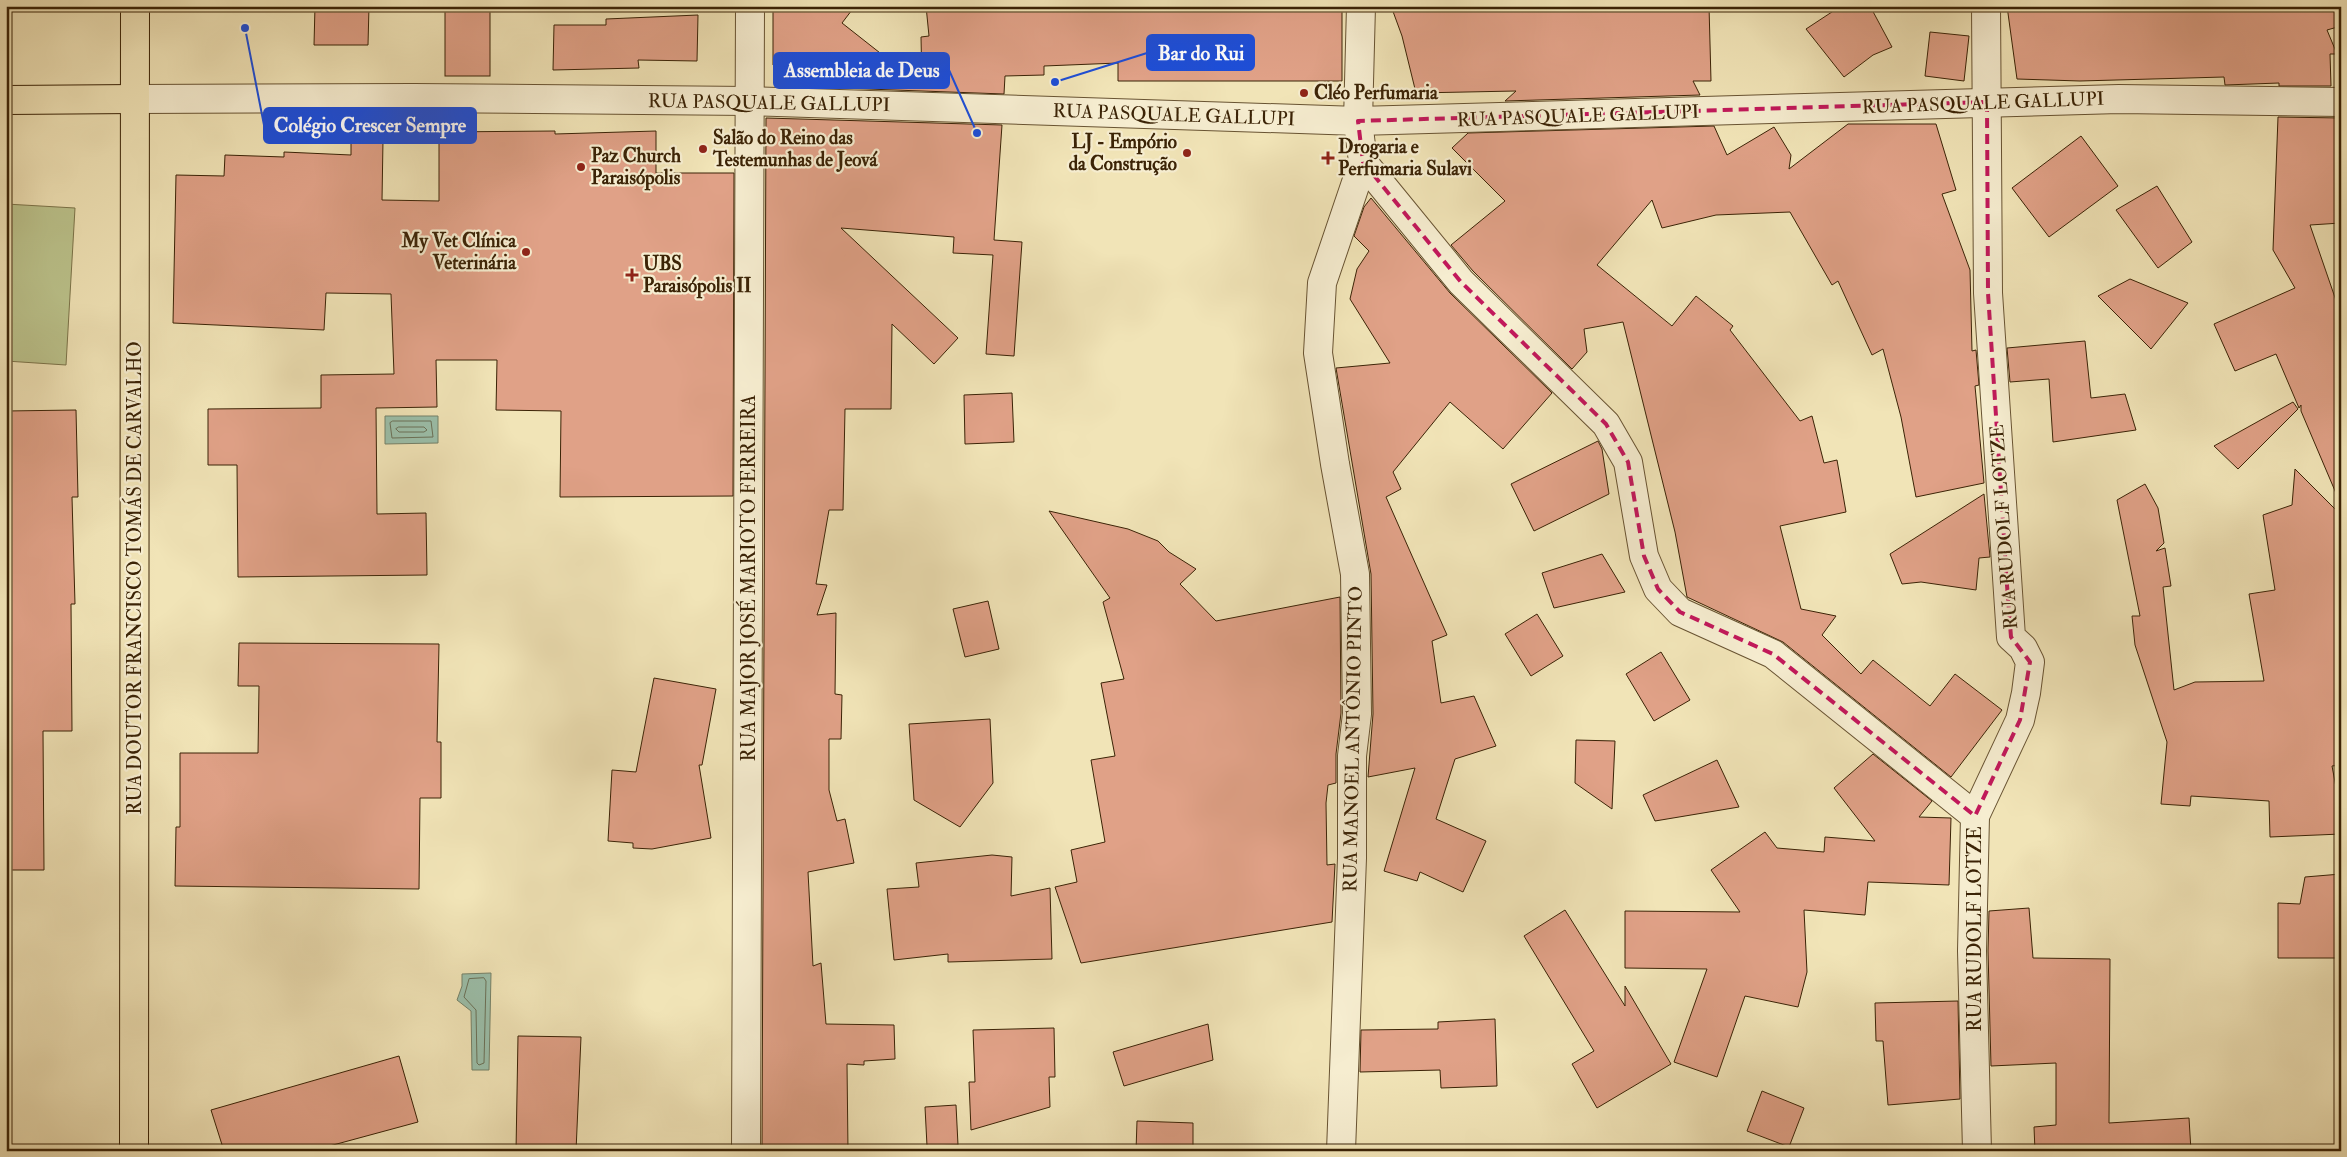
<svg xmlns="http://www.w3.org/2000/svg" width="2347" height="1157" viewBox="0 0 2347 1157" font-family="'IM FELL Double Pica',serif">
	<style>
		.green { fill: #bcc48d; stroke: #7c744a }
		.water { fill: #9bbfaa; stroke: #758168 }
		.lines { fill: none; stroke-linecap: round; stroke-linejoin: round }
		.shore { stroke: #6b7158; stroke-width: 1 }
		.building { fill: #e0a187; stroke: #3b2306 }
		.street-casing { stroke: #685332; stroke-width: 30 }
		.primary-casing { stroke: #3b2306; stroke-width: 30 }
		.street { stroke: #f6edd0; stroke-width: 28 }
		.primary { stroke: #f1e4b7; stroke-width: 28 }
		.marked { fill: none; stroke: #c2185b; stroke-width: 4; stroke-dasharray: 10 6; stroke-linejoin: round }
		.poi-dot { fill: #8f2418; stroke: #f6edd0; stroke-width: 2 }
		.labels { text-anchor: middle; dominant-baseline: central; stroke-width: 4.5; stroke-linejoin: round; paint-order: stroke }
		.poi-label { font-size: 19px; font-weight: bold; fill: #3b2306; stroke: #f6edd0; text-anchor: start }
		.street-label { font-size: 19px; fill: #3b2306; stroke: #f6edd0 }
		.leader { fill: none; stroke: #1d4ed8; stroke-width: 2 }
		.callout-dot { fill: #1d4ed8; stroke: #f6edd0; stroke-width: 2 }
		.callout { fill: #1d4ed8; stroke: #1d4ed8; stroke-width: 2 }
		.callout-label { font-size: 20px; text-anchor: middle; font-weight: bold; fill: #fff }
	</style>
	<rect width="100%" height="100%" fill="#f1e4b7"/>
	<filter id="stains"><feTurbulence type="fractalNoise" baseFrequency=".004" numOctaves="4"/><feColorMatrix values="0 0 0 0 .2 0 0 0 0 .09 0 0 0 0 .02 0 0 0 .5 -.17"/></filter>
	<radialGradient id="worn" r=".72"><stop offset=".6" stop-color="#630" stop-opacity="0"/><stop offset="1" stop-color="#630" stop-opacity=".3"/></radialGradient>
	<path class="green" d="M6,204L75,208L66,365L6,361Z"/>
	<g class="water">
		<path d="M385,416H438V443L385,444Z"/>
		<path d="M491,973L489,1070H472L471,1011L457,1000L462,986V974Z"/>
	</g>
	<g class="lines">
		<g class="shore">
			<path d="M393,421H431L433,437L392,438L390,423Z"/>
			<path d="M399,427H424L427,430L424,432H399L396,429Z"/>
			<path d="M484,978L486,981L484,1063L479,1065L477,1063L476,1010L464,997L469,979Z"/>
		</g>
	</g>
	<g class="building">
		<path d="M315,6H369L368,45H314Z"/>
		<rect x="445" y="6" width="45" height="70"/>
		<path d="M773,6H855L842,23L922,86L921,37L929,36L926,6H1342V81H1118V63L1044,66V75L1005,76L1004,94L840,88L773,65Z"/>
		<path d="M1391,6H1709L1711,81H1693L1700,95L1505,101L1516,91L1416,93L1402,36Z"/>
		<path d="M1841,6H1870L1892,47L1873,55L1844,77L1806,29Z"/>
		<path d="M2007,6H2341V26L2327,30L2337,54H2330L2331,86H2279V83L2225,85L2224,77L2080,81L2017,79Z"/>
		<path d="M698,15L697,61L638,60L639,68L553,70L554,25H606V19Z"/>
		<path d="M1930,32L1969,36L1964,81L1925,76Z"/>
		<path d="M2278,117L2341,118V223L2310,225L2341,315V505L2301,411V405L2299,408L2276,354L2235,371L2214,324L2295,288L2273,250Z"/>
		<path d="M766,118L1002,125L994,240L1022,242L1014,356L986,354L993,255L953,253L954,237L841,228L958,338L934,364L892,324L891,409H845L843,510H829L816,584L827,585L817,615L836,613L835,694L842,695L841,739H829V790L837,821L845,819L854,863L808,872L813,966L821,963L826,1024L894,1025L895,1059L864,1061V1065L847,1064L848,1151H762Z"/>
		<path d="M1848,124H1936L1956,190L1942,194L1970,270L1972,351L1976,350L1979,385L1975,386L1984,483L1916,497L1901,417L1883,349L1872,355L1838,281L1832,285L1790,212L1716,215L1662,228L1652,200L1597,265L1672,326L1696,296L1733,326L1730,330L1800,421L1812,416L1824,463L1837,460L1846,512L1780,526L1801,609L1836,616L1822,635L1861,674L1873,660L1930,706L1955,674L2002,710L1951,777L1783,642L1687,597L1675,532L1623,322L1584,329L1587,352L1572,369L1473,271L1451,245L1505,201L1452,148L1468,133L1714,126L1727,155L1774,127L1791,155L1789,169Z"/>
		<path d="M555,131V134L656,131V173H734L733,496L560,497L561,411L496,410L497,360H436L437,407L376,408L377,514L426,513L427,575L238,577L237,465H208V409L321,408V375L394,374L391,294L326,293L324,330L173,323L176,175L224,176L225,155L284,157V152L351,155V139L383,140L382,200L439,201V132Z"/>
		<path d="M2081,136L2118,186L2049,237L2012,188Z"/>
		<path d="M2157,186L2192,242L2158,268L2116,210Z"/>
		<path d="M1371,198L1450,293L1552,393L1503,449L1450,402L1393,472L1401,489L1386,497L1447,635L1432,641L1441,703L1474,696L1496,746L1455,759L1436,819L1486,841L1463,892L1420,872L1417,881L1384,871L1415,768L1368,777L1373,714L1371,574L1336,368L1390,363L1350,299L1357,269L1369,251L1354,236L1364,207Z"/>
		<path d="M2130,279L2188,303L2151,349L2098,296Z"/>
		<path d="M2085,341L2091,398L2125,394L2136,430L2053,442L2049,379L2010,382L2007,348Z"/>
		<path d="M1012,393L1014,442L965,444L964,395Z"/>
		<path d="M2293,402L2298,409L2238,469L2214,446Z"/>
		<path d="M76,410L78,497H72L75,604H71L72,731H43L44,870H6V411Z"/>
		<path d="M1598,441L1602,449L1609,494L1534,531L1511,484Z"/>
		<path d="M2295,469L2341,515V765L2332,766L2341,814V834L2270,837L2269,801L2191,796L2190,806L2161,804L2167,742L2135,645L2132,616H2140L2117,500L2145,484L2158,508L2164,543L2156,551L2165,548L2171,586L2163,587L2174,690L2195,682L2264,681L2249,594L2275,590L2263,515L2292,505Z"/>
		<path d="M1984,494L1990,557L1979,558L1976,590L1921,582L1902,584L1890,554Z"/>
		<path d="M1049,511L1128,529L1158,541L1169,552L1196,569L1180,584L1216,621L1340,597L1341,713L1336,754V783L1328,785L1326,803L1327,865L1335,864L1332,922L1081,963L1055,887L1077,882L1071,850L1105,842L1091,760L1115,756L1101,683L1124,679L1103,602L1110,598Z"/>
		<path d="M1602,554L1625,592L1554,608L1542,573Z"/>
		<path d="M988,601L999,649L965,657L953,609Z"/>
		<path d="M1537,614L1563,656L1531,676L1505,634Z"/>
		<path d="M239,643L439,644L437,742H441V798H420L419,889L175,886L176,827H180V753H258L259,686H238Z"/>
		<path d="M1661,652L1690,700L1654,721L1626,674Z"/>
		<path d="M654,678L716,689L702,765H699L711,838L652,849L633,848V843L608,841L612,770L636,772Z"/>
		<path d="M990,719L993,783L960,827L914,800L909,724Z"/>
		<path d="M1576,740L1615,741L1612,809L1575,783Z"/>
		<path d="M1873,754L1932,801L1919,817L1951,818L1949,885L1868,882L1865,915L1804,910L1807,972L1798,1007L1745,996L1717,1077L1674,1062L1707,969L1625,968V911L1740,912L1711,870L1765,832L1777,848L1824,852L1825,837L1875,841L1834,788Z"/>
		<path d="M1717,760L1739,807L1655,821L1643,795Z"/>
		<path d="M992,855L1012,857L1011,896L1050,888L1052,959L948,962V954L894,960L887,889L919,887L916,863Z"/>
		<path d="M2341,874V958H2278V903L2300,904L2305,877Z"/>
		<path d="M2029,908L2033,958L2110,959L2109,1123L2189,1118L2191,1151H2035L2034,1127L2056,1125V1063L1991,1066L1988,951L1989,911Z"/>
		<path d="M1565,910L1625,1006V986L1671,1064L1597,1108L1572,1064L1594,1051L1524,936Z"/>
		<path d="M1958,1001L1960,1099L1888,1105L1883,1041H1876L1875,1003Z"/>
		<path d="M1495,1019L1497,1086L1441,1088L1440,1070L1360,1072L1361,1030L1438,1029V1022Z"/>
		<path d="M1208,1024L1213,1060L1124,1086L1113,1052Z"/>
		<path d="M1054,1028L1055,1077H1049L1050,1107L971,1130L969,1082H975L973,1030Z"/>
		<path d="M518,1036L581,1037L576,1151H516Z"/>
		<path d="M399,1056L418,1122L311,1151H224L211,1110Z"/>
		<path d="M1762,1091L1804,1108L1789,1147L1747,1131Z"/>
		<path d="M956,1105L958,1145L927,1146L925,1107Z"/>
		<path d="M1137,1121L1193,1123V1151H1136Z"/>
	</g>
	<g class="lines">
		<defs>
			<g id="street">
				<path d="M135,99L414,98L749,101L1358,121L2119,99L2341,102"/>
				<path d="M1363,162L1461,282L1606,424L1628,462L1644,556L1658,589L1680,612L1773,654L1975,816"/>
				<path d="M746,1151L750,6"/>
				<path d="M1341,1151L1352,858V756L1357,714L1355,574L1335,464L1318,353L1322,283L1363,162L1358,121L1361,6"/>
				<path d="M1977,1151L1972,951L1975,816L2020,720L2026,693L2030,662L2023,648L2011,637L1988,293L1986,6"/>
			</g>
			<g id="primary">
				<path d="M6,100L135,99"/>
				<path d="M134,1151L135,6"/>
			</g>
		</defs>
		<use href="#street" class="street-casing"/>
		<use href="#primary" class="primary-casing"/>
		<use href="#street" class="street"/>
		<use href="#primary" class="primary"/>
	</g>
	<path class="marked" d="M1987,102L1988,293L2007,585L2011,637L2030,662L2020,720L1975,816L1773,654L1680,612L1658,589L1644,556L1628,462L1606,424L1461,282L1363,162L1358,121Z"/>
	<g class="poi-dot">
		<circle cx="1304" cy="93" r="5"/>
		<circle cx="703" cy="149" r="5"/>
		<circle cx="1187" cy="153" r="5"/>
		<path d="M1325.5 150.5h5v5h5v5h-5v5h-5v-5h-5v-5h5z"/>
		<circle cx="581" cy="167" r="5"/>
		<circle cx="526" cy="252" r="5"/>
		<path d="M629.5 267.5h5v5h5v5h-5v5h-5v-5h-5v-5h5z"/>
	</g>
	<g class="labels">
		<g class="poi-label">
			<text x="1314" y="93">Cléo Perfumaria</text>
			<text x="713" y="138">Salão do Reino das<tspan x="713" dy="22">Testemunhas de Jeová</tspan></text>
			<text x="1177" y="142" text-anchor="end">LJ - Empório<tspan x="1177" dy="22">da Construção</tspan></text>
			<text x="1338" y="147">Drogaria e<tspan x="1338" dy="22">Perfumaria Sulavi</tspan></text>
			<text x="591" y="156">Paz Church<tspan x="591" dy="22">Paraisópolis</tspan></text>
			<text x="516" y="241" text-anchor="end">My Vet Clínica<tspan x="516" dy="22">Veterinária</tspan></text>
			<text x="643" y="264">UBS<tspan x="643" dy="22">Paraisópolis II</tspan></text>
		</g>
		<g class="street-label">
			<text transform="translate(769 103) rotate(1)">RUA PASQUALE GALLUPI</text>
			<text transform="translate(1983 103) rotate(-2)">RUA PASQUALE GALLUPI</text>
			<text transform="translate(1174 115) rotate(2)">RUA PASQUALE GALLUPI</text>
			<text transform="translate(1578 116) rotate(-2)">RUA PASQUALE GALLUPI</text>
			<text transform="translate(2004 527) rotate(-94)">RUA RUDOLF LOTZE</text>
			<text transform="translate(135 578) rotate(-90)">RUA DOUTOR FRANCISCO TOMÁS DE CARVALHO</text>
			<text transform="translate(749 578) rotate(-90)">RUA MAJOR JOSÉ MARIOTO FERREIRA</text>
			<text transform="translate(1353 739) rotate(-89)">RUA MANOEL ANTÔNIO PINTO</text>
			<text transform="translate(1975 929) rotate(-90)">RUA RUDOLF LOTZE</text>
		</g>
	</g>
	<path class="leader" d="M1055 82L1147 53M977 133L949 70M245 28L264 125"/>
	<g class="callout-dot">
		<circle cx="1055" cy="82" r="5"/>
		<circle cx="977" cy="133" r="5"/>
		<circle cx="245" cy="28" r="5"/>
	</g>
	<g class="callout">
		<rect x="1147" y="35" width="107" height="35" rx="5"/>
		<rect x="774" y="53" width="175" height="35" rx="5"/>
		<rect x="264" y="108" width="212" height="35" rx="5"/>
	</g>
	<g class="callout-label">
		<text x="1201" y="60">Bar do Rui</text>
		<text x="862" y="77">Assembleia de Deus</text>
		<text x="370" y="132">Colégio Crescer Sempre</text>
	</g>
	<rect width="2347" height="1157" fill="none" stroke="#f1e4b7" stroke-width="25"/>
	<rect x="8" y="8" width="2332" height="1142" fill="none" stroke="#3b2306" stroke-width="2.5"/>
	<rect x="12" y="12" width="2322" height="1132" fill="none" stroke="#3b2306"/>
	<rect width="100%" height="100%" filter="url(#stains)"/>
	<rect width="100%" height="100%" fill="url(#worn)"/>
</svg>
